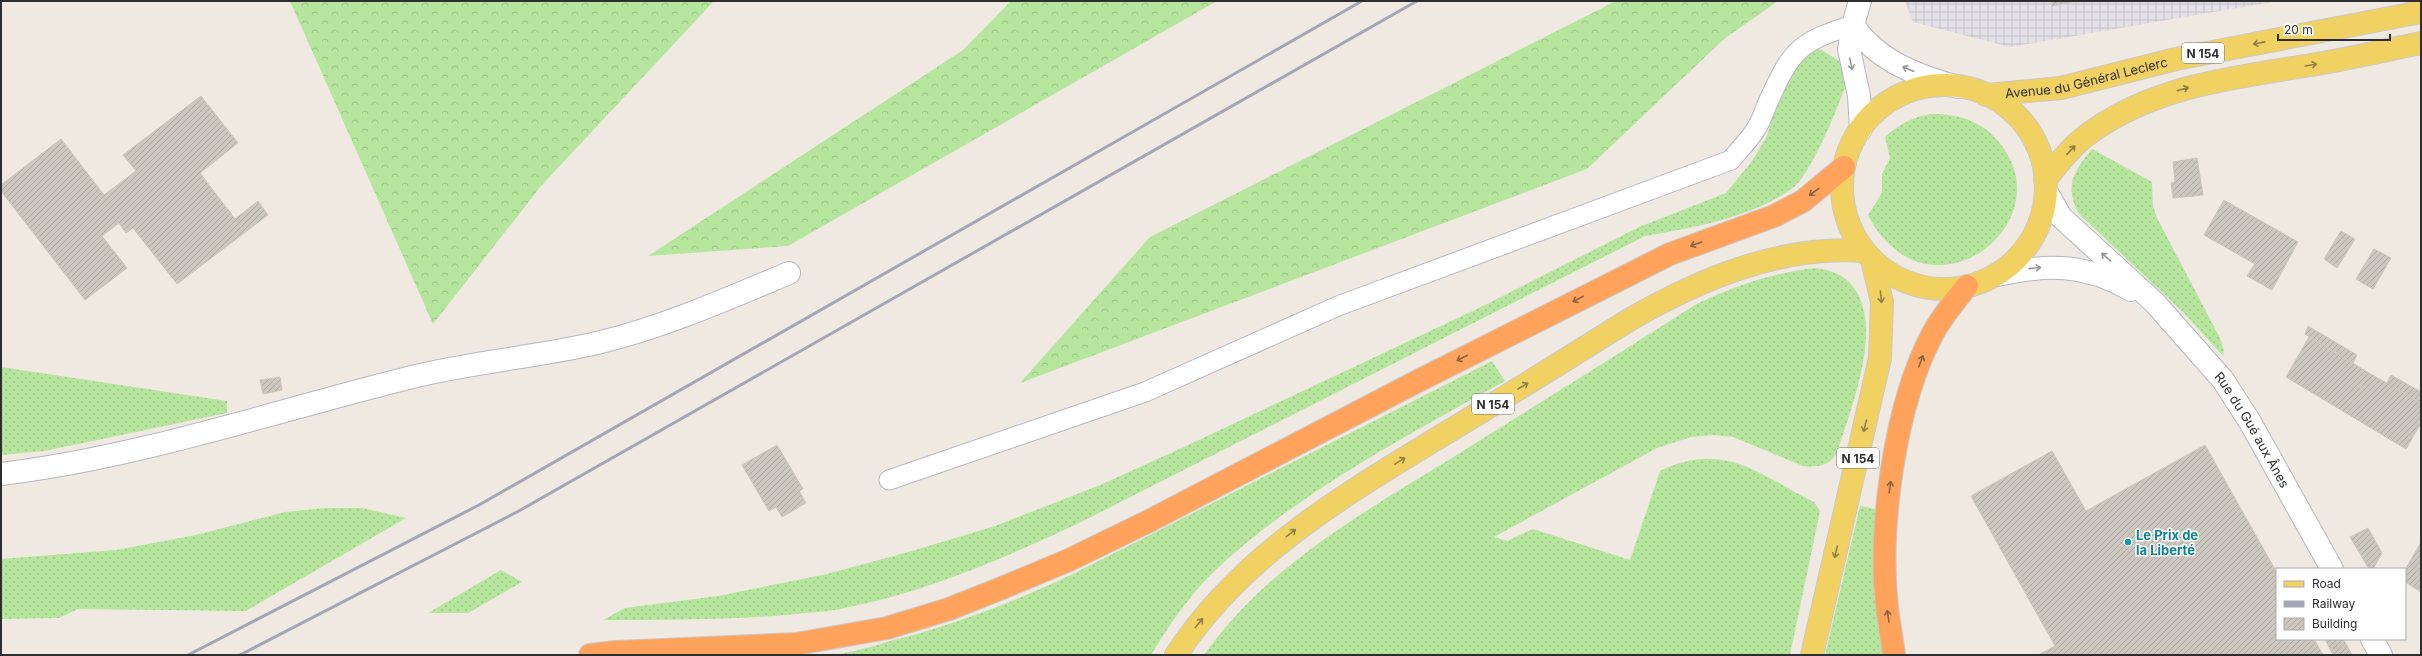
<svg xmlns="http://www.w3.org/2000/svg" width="2422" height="656" viewBox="0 0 2422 656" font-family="Inter,sans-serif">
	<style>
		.industrial { fill: url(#industrial-grid) }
		.grass { fill: url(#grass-dots) }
		.forest { fill: url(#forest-crowns) }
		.building { fill: url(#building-hatch); stroke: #cbc5ba }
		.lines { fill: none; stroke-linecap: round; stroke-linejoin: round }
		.lane-casing { stroke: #b4b7c1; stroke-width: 21 }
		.street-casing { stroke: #b4b7c1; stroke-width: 24 }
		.primary-casing { stroke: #c9c9c9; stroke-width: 24 }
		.highway-casing { stroke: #c9c9c9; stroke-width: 24 }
		.lane { stroke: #fff; stroke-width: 19 }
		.street { stroke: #fff; stroke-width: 22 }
		.primary { stroke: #f2d163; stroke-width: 22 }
		.highway { stroke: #ffa35c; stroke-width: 22 }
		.rail { stroke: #a3a6b8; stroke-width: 3 }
		.oneway { stroke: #908048 }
		.oneway2 { stroke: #969696 }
		.oneway3 { stroke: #8c6343 }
		.culture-dot { fill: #0f9aa8; stroke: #fff; stroke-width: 1.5 }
		.labels { text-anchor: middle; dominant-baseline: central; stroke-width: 3; stroke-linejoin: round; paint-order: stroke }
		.shield { fill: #fff; stroke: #6d6d6d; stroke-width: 1 }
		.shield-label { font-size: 12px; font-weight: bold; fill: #2e2e2e }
		.street-label { font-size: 13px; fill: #2e2e2e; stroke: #fff }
		.culture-label { font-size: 13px; font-weight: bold; fill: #0d838f; stroke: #fff; text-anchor: start }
	</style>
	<defs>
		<pattern id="industrial-grid" width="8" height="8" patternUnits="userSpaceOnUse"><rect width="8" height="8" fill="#e3e1e8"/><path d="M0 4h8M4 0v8" fill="none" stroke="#c3c1c7"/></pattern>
		<pattern id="grass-dots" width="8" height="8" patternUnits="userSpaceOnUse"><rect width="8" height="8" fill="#b6e59e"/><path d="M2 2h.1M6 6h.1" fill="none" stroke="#9dc588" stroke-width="1.8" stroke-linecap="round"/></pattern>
		<pattern id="forest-crowns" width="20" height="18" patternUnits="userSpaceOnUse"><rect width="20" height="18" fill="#b6e59e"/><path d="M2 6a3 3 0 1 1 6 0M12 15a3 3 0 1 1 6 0" fill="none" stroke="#9dc588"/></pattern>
		<pattern id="building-hatch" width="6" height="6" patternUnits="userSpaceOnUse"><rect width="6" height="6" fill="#cbc7bf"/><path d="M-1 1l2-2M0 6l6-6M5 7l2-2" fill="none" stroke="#afaba4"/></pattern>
	</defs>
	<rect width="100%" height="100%" fill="#efe9e1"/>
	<path class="industrial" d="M1905,1H2278L2010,47L1913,22Z"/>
	<g class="grass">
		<path d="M1820,49L1839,61L1847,82C1839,105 1812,172 1794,187C1752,218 1695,227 1645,236L1085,520C1007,557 930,591 845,608C829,612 812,612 797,614C732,620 668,620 603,620L625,608L718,596L827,574L912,551L995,526L1098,486L1184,447L1479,308L1639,227L1726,193L1752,161L1766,138L1779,100L1802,57Z"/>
		<path d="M1933,114C1959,114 1981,121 1998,141C2068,222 1927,330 1868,215L1882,193V174L1890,158L1885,137C1899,124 1914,116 1933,114Z"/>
		<path d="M2092,149L2152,182L2153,206L2157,218L2220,338L2224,350L2223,356L2183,312L2079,214C2064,186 2073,172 2092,149Z"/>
		<path d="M1815,268C1826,270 1839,272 1848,281C1888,319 1851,407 1838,450C1832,465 1819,468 1803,466L1733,437L1713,435L1691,437L1657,448L1494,537L1507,541L1533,529L1630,560L1660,471C1724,440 1758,474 1814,502L1820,511L1790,655H1204C1268,565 1363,513 1455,456C1535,406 1615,356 1695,305C1733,286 1772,273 1815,268Z"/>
		<path d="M1492,361L1505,381C1408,435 1305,489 1222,564C1193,590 1171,622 1151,655H830C853,653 876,645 898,639C959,623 1016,601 1073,574Z"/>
		<path d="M1,367L227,401V413L44,451L1,455Z"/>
		<path d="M1860,506L1876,509C1873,558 1873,606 1883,655H1825Z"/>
		<path d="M325,508H362L406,518L246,611L78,609L59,618L1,619V559L116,550L196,535L285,512Z"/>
		<path d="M501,570L522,582L468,613H428Z"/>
	</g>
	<g class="forest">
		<path d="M290,1H714L541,186L433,324Z"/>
		<path d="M1011,1H1217L788,246L648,256L963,50Z"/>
		<path d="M1616,1H1778L1724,39L1587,169L1020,383L1150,237Z"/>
	</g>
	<g class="building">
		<path d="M2051,1H2075L2052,6Z"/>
		<path d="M201,96L238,143L200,173L235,219L258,201L268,215L177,284L133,228L126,233L119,223L102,236L127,268L85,300L1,191V185L61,139L104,195L136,171L123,155Z"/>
		<path d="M2197,158L2203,195L2173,198L2171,183L2175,182L2173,162Z"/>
		<path d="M2224,200L2298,242L2272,290L2247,276L2255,264L2204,235Z"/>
		<path d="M2341,231L2355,239L2337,268L2324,259Z"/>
		<path d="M2374,249L2391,258L2373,289L2356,279Z"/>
		<path d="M2308,326L2357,355L2353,363L2305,334Z"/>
		<path d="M2309,337L2369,373L2346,413L2286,377Z"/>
		<path d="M2369,373L2421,403V423L2406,449L2346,413Z"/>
		<path d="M2391,375L2421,392V403L2387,383Z"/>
		<path d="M280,377L282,390L263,394L260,380Z"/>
		<path d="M777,445L803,489L799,491L806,503L782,517L776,507L769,511L742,465Z"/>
		<path d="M2205,445L2277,573V639H2314L2323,655H2038L2055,646L1971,496L2052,451L2086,511Z"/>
		<path d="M2368,528L2382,553L2373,569H2369L2350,537Z"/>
		<path d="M2421,542V592L2405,582V570Z"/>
		<path d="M2325,639H2343L2346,644L2331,651Z"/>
		<path d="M2346,644L2352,655H2333L2331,651Z"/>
	</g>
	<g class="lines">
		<defs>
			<path id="lane" d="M889,480L1145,392L1338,306L1731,160C1739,150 1749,140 1756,129C1762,120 1765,108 1770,98C1792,49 1801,41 1853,25"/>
			<g id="street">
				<path d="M1860,1L1853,25L1849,49L1859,96L1861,129"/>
				<path d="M1853,25C1877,61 1918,76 1958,87"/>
				<path id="s1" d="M2046,191L2061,217L2155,303L2223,380L2250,422L2332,569"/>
				<path d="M1997,275C2047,264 2085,263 2131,290"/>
				<path d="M1,474C141,457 275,411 412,377C473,362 536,357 597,343C664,327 727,299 789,273"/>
				<path d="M2372,639L2381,655"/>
			</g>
			<g id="primary">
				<circle cx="1944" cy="187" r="102"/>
				<path id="s2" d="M1986,95L2061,88L2176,59L2421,12"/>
				<path d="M2045,180C2060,162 2074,143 2094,130C2160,84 2240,77 2317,64C2352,58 2386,50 2421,43"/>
				<path d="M1176,655C1242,554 1346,494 1446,433C1508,396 1568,358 1629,320C1700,279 1780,245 1864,251"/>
				<path d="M1812,655L1880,358L1882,302L1872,260"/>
			</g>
			<g id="highway">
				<path d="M590,655L616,652L796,644L887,628L949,609L1002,588L1069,560L1149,521L1418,381L1670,254L1774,216L1803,201L1844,167"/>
				<path d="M1894,655C1892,639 1889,623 1887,607C1878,527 1895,404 1933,333C1943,315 1955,301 1967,286"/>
			</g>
		</defs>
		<use href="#lane" class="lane-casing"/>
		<use href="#street" class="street-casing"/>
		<use href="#primary" class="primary-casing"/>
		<use href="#highway" class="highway-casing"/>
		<use href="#lane" class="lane"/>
		<use href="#street" class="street"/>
		<use href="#primary" class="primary"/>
		<use href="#highway" class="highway"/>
		<g class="rail">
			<path d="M188,655L479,505L1362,1"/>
			<path d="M240,655L517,512L1417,1"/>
		</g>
	</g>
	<defs><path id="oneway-shaft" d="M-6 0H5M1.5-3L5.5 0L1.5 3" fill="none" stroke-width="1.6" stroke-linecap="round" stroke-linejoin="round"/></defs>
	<g class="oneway">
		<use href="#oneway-shaft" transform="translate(2259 43) rotate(169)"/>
		<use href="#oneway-shaft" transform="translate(2311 65) rotate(-9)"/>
		<use href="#oneway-shaft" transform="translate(2183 89) rotate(-16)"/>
		<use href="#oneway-shaft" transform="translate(2071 150) rotate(-47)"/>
		<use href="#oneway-shaft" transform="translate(1881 297) rotate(83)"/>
		<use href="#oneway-shaft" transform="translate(1523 386) rotate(-31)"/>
		<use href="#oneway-shaft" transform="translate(1865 426) rotate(104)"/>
		<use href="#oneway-shaft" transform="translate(1400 461) rotate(-31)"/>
		<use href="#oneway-shaft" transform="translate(1291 533) rotate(-38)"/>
		<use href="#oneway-shaft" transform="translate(1836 552) rotate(103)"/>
		<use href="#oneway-shaft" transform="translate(1199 623) rotate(-52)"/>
	</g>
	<g class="oneway2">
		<use href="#oneway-shaft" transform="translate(1851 64) rotate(77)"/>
		<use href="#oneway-shaft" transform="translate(1908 69) rotate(-157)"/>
		<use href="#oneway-shaft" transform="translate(2106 257) rotate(-139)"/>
		<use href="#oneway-shaft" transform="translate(2035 268) rotate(-6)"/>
	</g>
	<g class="oneway3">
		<use href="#oneway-shaft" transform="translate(1814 192) rotate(143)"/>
		<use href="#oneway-shaft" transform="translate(1696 244) rotate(160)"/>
		<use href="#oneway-shaft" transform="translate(1578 299) rotate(153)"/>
		<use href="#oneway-shaft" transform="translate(1462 358) rotate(153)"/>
		<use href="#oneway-shaft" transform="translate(1921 361) rotate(-69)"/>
		<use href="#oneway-shaft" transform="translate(1890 487) rotate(-82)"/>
		<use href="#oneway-shaft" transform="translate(1888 616) rotate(-99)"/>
	</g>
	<circle class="culture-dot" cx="2128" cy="542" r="4"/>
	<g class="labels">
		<g class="shield">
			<rect x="2182" y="43" width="42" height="20" rx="3"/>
			<rect x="1472" y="394" width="42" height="20" rx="3"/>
			<rect x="1837" y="448" width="42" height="20" rx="3"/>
		</g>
		<g class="shield-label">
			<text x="2203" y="53">N 154</text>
			<text x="1493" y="404">N 154</text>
			<text x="1858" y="458">N 154</text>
		</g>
		<g class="street-label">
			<text stroke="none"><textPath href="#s2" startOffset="102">Avenue du Général Leclerc</textPath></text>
			<text stroke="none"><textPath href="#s1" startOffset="318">Rue du Gué aux Ânes</textPath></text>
		</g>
		<g class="culture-label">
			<text x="2136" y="535">Le Prix de<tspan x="2136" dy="15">la Liberté</tspan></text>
		</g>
	</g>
	<rect width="2422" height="656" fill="none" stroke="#2e2e2e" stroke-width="4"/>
	<rect x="2276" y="568" width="130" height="72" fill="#ffffff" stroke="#ababab"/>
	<rect x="2284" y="581" width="20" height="6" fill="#f2d163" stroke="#ababab"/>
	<text x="2312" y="588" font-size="12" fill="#2e2e2e">Road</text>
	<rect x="2284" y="601" width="20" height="6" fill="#a3a6b8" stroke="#ababab"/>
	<text x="2312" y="608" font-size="12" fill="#2e2e2e">Railway</text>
	<rect x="2284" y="618" width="20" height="12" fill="url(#building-hatch)" stroke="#ababab"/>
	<text x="2312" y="628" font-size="12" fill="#2e2e2e">Building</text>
	<path d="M2278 34v6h112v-6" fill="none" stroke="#2e2e2e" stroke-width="2"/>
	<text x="2284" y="34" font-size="12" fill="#2e2e2e" stroke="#ffffff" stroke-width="3" paint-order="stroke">20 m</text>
</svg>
